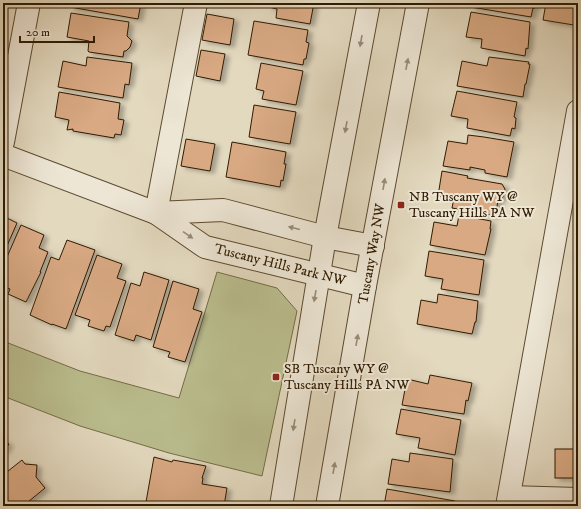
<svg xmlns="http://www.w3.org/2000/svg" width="581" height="509" viewBox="0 0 581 509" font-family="'IM FELL DW Pica',serif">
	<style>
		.green { fill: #babd8e; stroke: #756c48 }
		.building { fill: #d8a983; stroke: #301b01; filter: url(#shadow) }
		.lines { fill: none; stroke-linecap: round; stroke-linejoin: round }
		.minor-casing { stroke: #5d4a30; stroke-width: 24 }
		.minor { stroke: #ede6d5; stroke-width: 22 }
		.oneway { fill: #988b76 }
		.poi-dot { fill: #8f2418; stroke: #ede6d5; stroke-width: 1.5 }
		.labels { text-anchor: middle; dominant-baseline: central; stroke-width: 4; stroke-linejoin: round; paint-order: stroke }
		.poi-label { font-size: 14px; fill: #301b01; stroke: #ede6d5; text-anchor: start }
		.street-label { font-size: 14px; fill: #301b01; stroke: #ede6d5 }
	</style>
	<defs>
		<filter id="shadow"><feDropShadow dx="4.5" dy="2.5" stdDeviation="2" flood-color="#0004"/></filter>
	</defs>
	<rect width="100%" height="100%" fill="#e3d9bf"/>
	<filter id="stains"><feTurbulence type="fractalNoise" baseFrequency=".005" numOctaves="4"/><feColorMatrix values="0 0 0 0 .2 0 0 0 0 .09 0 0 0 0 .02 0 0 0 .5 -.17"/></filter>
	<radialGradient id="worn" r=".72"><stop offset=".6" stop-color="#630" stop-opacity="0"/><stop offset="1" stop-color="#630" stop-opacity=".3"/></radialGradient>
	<path class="green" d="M217,272L277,288L297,311L262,476L169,453L80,426L3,396V341L80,371L179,398Z"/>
	<g class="building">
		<path d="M71,3H141L138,19L70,7Z"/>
		<path d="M270,3H314L310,24L276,18L277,9L269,7Z"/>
		<path d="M471,3H535V8H533L531,17L471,7Z"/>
		<path d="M546,3H578L574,25L543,20Z"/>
		<path d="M471,12L530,22L528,49L526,48L525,56L481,48L482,39L466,37Z"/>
		<path d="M71,13L129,22L127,36L132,41L130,47L126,51H124L123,57L89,52L88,51L89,41L67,37Z"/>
		<path d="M207,14L234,19L230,45L202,40Z"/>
		<path d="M254,21L308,30L306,42L309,43L306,59H304L303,65L248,55Z"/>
		<path d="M201,50L225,54L220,81L196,76Z"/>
		<path d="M87,57L132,63L129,85L125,84L123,98L58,87L63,61L86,66Z"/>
		<path d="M489,57L529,62L528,64H530L526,84H525L523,97L457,86L462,61L487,66Z"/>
		<path d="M261,63L303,71L296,105L262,99L264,91L256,89Z"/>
		<path d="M457,91L517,102L514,117L516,118L515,129L512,128L510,136L467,128L468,119L451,116Z"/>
		<path d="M59,92L120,103L118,119L124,120L121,135L115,134L114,138L73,131V129L67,130L69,120L55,117Z"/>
		<path d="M254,105L296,112L290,144L249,137Z"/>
		<path d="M468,135L484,137L514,142L507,177L485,173V170L470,167V170L443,166L448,141L467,144Z"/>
		<path d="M186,139L215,144L210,171L181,166Z"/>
		<path d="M232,142L286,152L284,164H286L283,181L281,180L280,187L226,177Z"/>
		<path d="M442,171L468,176L467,178L502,184L505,189L503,197L498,201L495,216L452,208L454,198L438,196Z"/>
		<path d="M459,215L491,221L490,229H491L485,255L430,245L434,222L457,226Z"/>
		<path d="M3,216L17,223L3,255Z"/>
		<path d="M21,225L44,235L39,248L48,252L40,272H41L26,302L8,294L10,289L3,286V266Z"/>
		<path d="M67,240L95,250L66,329L52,324V325L30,315L51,257L59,260Z"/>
		<path d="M429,251L484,260L479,295L441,289L443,279L425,276Z"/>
		<path d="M97,255L122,264L117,278L126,281L110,327L106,326L104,331L88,326L90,320L75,315Z"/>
		<path d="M144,272L169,280L151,340L136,335L134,341L115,335L131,283L140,286Z"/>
		<path d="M173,281L199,289L193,309L202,312L185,362L168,357L170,352L153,347Z"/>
		<path d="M438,294L478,301L476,322H475L472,334L417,324L421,300L437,303Z"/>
		<path d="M430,375L472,383L468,401L466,400L464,414L402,405L407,379L428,384Z"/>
		<path d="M401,409L461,420L455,455L418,448L420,438L396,434Z"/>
		<path d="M3,440L9,444L3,453Z"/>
		<rect x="555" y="449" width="23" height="29"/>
		<path d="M410,453L453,459L450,492L388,484L392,459L409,462Z"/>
		<path d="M154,457L172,462L173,460L206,466L202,478H203L202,484L227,488L224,506H167L146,502Z"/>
		<path d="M22,460L25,464L37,465L36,477L45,488L23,506H3V475Z"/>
		<path d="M387,489L455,501L453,506H384Z"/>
	</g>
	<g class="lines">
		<defs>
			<g id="minor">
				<path d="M3,142L29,3"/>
				<path d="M3,155L156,213L205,247L365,286"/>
				<path d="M156,213L223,210L325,237L373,246"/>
				<path d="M156,213L196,3"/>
				<path d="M509,497L578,499"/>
				<path d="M281,506L325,237L369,3"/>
				<path d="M327,506L365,286L418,3"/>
				<path d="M507,506L578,111"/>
			</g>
		</defs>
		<use href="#minor" class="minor-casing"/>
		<use href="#minor" class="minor"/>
	</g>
	<defs><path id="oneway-solid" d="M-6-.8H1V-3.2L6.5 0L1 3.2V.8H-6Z"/></defs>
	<g class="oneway">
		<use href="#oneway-solid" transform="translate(361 41) rotate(100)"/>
		<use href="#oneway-solid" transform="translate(407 64) rotate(-79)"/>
		<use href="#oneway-solid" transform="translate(346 127) rotate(100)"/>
		<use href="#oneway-solid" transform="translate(384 184) rotate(-80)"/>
		<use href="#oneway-solid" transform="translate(294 228) rotate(-166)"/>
		<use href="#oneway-solid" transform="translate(188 235) rotate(34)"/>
		<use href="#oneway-solid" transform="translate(315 296) rotate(100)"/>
		<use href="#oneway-solid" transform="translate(357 340) rotate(-80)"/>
		<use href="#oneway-solid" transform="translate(294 425) rotate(99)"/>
		<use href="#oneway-solid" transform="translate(334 468) rotate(-80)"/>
	</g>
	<g class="poi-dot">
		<rect x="397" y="201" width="8" height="8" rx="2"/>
		<rect x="272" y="373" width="8" height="8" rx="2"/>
	</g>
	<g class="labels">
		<g class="poi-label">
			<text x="409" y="197">NB Tuscany WY @<tspan x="409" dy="16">Tuscany Hills PA NW</tspan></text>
			<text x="284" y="369">SB Tuscany WY @<tspan x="284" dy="16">Tuscany Hills PA NW</tspan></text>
		</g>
		<g class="street-label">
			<text transform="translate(372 254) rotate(-80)">Tuscany Way NW</text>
			<text transform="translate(280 265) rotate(14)">Tuscany Hills Park NW</text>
		</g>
	</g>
	<rect width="581" height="509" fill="none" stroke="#e3d9bf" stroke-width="16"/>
	<rect x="4" y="4" width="573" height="501" fill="none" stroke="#301b01" stroke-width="2"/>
	<rect x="8" y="8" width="565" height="493" fill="none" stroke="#301b01"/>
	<path d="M20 36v6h74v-6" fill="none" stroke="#301b01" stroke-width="2"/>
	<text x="26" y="36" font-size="12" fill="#301b01" stroke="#ede6d5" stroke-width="3" paint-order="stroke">20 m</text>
	<rect width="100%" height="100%" filter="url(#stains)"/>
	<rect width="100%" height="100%" fill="url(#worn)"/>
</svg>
